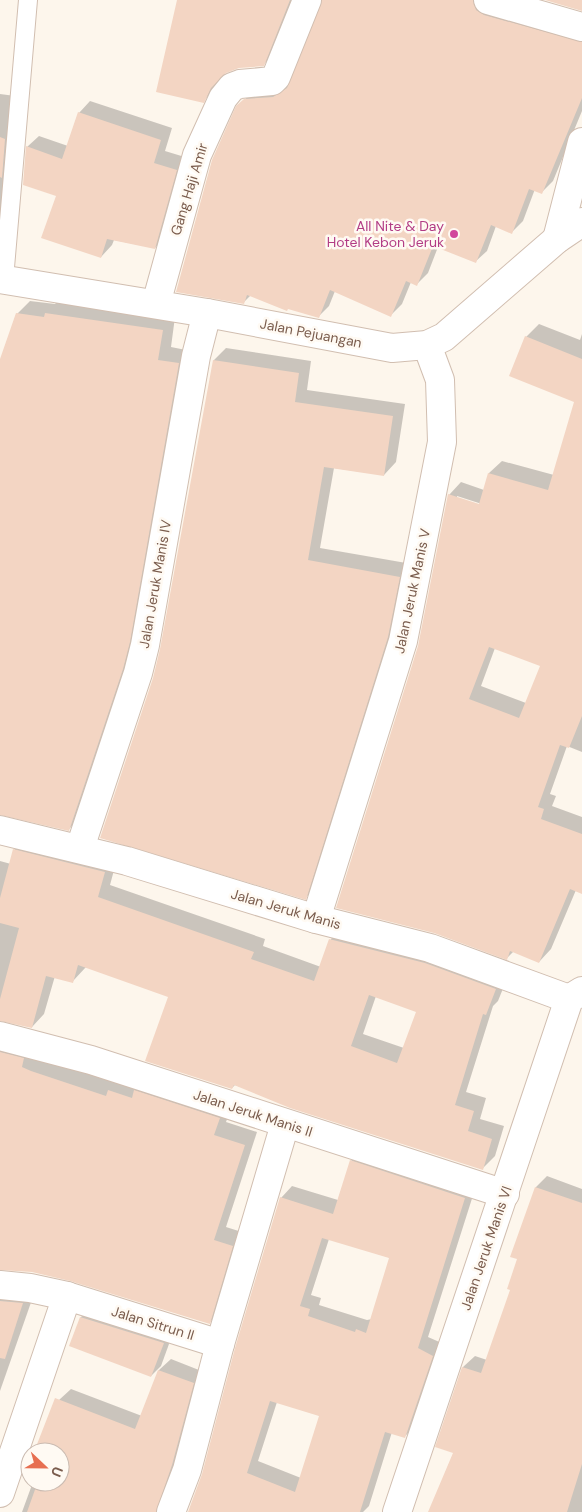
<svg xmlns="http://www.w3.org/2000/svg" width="582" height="1512" viewBox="0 0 582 1512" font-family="'DM Sans',sans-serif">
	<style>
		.shadow { fill: #0003; fill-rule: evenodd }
		.building { fill: #f3d5c3; fill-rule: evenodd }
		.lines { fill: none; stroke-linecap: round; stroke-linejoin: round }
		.service-casing { stroke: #d1beb0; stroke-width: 20 }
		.minor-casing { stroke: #d1beb0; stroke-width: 30 }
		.tertiary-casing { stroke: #d1beb0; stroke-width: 30 }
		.service { stroke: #fff; stroke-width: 18 }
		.minor { stroke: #fff; stroke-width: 28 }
		.tertiary { stroke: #fff; stroke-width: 28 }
		.hotel-dot { fill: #d1479c; stroke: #fffaf3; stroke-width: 2 }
		.labels { text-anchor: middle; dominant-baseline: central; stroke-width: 5; stroke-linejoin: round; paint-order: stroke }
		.street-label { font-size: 14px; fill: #7a5c4d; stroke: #fffaf3 }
		.hotel-label { font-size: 14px; fill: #b23c85; stroke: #fffaf3; text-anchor: end }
	</style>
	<rect width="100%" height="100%" fill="#fdf6ec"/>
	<g class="shadow">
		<path d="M179,0H296L274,54L263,65L238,67L226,71L214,90L203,101Z"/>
		<path d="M324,0H487L582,30V111L553,181L542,192L535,189L523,221L512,232L496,226L487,251L476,261L438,247L428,273L417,284L411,282L402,304L391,315L335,291L329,306L318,317L251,295L243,303L237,107L256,89L285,86L291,83Z"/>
		<path d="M0,94L23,97L0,242Z"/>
		<path d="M90,101L172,128L165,151L188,158L166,236L155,248L114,240L112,245L101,257L57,196L27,147L39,136L68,146L79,113Z"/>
		<path d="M59,300L175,317L171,347L191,351L142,628L82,816L69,829L0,814V363L17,314L30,301L55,304Z"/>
		<path d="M539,324L580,340L582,334V752L567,746L550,794L556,796L552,806L582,817V893L576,890L551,949L539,962L514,951L507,958L419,646L449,495L461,482L484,490L489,473L502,461L554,475L575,401L526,337ZM457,496L485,505V507L457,498ZM495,648L542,665L526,703L481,686Z"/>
		<path d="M226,348L311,361L307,390L405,404L396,462L384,475L334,468L320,548L412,564L318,886L305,898L154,678L161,649L214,360Z"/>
		<path d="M27,837L117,859L110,885L265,939L263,946L321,967L331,939L343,926L508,976L498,1001L493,1006L466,1092L486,1098L480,1119L504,1126L495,1156L482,1169L235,1085L232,1088L169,996L86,967L73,981L55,976L44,1014L32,1027L0,1020V861L11,864L14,850ZM376,996L417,1011L404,1048L363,1034Z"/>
		<path d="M0,1032L232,1106L226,1122L257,1132L226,1227L245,1233L222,1310L209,1323L71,1280L34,1271L0,1268Z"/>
		<path d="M362,1149L476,1186L428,1337L444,1344L417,1425L405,1436L392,1432L369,1506L363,1512H189L203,1476L281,1198L292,1186L338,1200L351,1161ZM329,1239L391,1258L372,1319L367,1320L319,1305L321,1298L311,1295ZM277,1402L321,1416L301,1478L258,1461Z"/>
		<path d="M547,1176L582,1189V1512H429L454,1452L437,1446L463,1367L475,1356L487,1360L511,1290L536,1187Z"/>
		<path d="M0,1281L35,1291L0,1391Z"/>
		<path d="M91,1308L173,1333L161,1366L151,1376L71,1345L81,1317Z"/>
		<path d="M171,1359L204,1372L173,1512H22L33,1482H60V1452H35L59,1400L71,1389L142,1416L159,1370Z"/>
		<path d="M30,1466V1480L25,1478Z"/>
	</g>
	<g class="building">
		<path d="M177,0H290L264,66L239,68L226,73L211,88L204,103L156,92Z"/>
		<path d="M322,0H473L476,10L484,15L582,42V98L542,194L529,189L512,234L491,225L476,263L433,246L417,286L406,281L391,317L330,290L319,318L288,309L287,311L247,295L244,304L176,292L212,160L236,106L244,99L273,97L287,88Z"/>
		<path d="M545,0H582V11Z"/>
		<path d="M78,112L161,140L154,163L177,170L155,249L107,239L101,258L41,238L56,196L23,185L26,146L62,159Z"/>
		<path d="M0,137L5,139L2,178L0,177Z"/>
		<path d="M16,313L44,317L45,313L163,330L158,360L179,363L130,642L123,669L69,831L0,815V359Z"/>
		<path d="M525,336L582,359V716L569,748L560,745L538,807L544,809L541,819L582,834V894L570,889L539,963L510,951L507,960L434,933L336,908L418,646L448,494L479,504L488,473L548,490L574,402L509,376ZM489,647L540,666L519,718L469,699Z"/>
		<path d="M213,360L299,373L295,402L393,416L384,476L324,467L308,560L400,577L388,637L306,900L100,838L153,678L160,649Z"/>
		<path d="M13,849L105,872L98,897L254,952L251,959L314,981L329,939L425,963L496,989L486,1015L483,1014L455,1105L474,1111L468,1131L492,1139L483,1170L290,1108L234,1085L232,1089L145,1061L168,997L78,965L73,983L46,976L32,1028L0,1021V999L19,928L0,923V898ZM369,995L416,1012L397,1063L351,1046Z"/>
		<path d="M0,1052L24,1058L22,1067L31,1071L106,1096L108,1090L132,1098L134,1090L220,1118L214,1135L245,1145L214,1240L233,1246L210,1324L70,1281L32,1272L0,1270Z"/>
		<path d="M350,1160L465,1198L418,1348L433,1356L405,1438L385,1432L360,1512H188L202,1474L235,1348L280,1197L333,1214ZM322,1238L389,1258L366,1333L356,1329L355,1332L308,1316L310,1309L300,1306ZM270,1401L319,1416L295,1492L247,1473Z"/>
		<path d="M535,1187L582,1203V1464L567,1512H428L453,1453L435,1447L462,1367L481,1373L510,1290L507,1289L517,1259L510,1257Z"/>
		<path d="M0,1301L23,1303L5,1359L0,1358Z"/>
		<path d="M80,1317L164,1343L151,1377L69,1346Z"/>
		<path d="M158,1370L194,1383L172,1465L156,1512H27L37,1484L32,1482H60V1452H34L55,1398L135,1429Z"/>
	</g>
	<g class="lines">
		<defs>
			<path id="service" d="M4,279L28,0"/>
			<g id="minor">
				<path d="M488,0L582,27"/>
				<path d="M557,239L582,142"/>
				<path d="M156,304L197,155L223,98L232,87L240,84L272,81L276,77L307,0"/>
				<path d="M0,830L127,861L316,919L430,948L569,999"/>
				<path d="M80,848L138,673L145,645L196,356L207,313"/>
				<path d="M316,919L403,641L442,442L440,380L427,345"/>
				<path d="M0,1036L91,1060L505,1194"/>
				<path d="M0,1285L30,1288L67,1296"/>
				<path d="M0,1493L67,1296L220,1344L285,1124"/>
				<path d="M171,1512L187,1470L220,1344"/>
				<path d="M397,1512L569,999L582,991"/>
			</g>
			<path id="tertiary" d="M0,279L207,313L392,348L427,345L444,337L557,239L582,222"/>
		</defs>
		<use href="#service" class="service-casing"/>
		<use href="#minor" class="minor-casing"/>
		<use href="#tertiary" class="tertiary-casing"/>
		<use href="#service" class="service"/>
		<use href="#minor" class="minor"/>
		<use href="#tertiary" class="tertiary"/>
	</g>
	<circle class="hotel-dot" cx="454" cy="234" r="5"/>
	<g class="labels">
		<g class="street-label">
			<text transform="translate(189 189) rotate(-73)">Gang Haji Amir</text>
			<text transform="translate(311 333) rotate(11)">Jalan Pejuangan</text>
			<text transform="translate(155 584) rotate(-80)">Jalan Jeruk Manis IV</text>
			<text transform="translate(412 591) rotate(-78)">Jalan Jeruk Manis V</text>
			<text transform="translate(286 909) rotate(16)">Jalan Jeruk Manis</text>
			<text transform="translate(253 1113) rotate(18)">Jalan Jeruk Manis II</text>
			<text transform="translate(486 1248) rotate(-71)">Jalan Jeruk Manis VI</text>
			<text transform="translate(153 1323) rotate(17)">Jalan Sitrun II</text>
		</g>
		<g class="hotel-label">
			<text x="444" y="226">All Nite &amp; Day<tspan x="444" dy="16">Hotel Kebon Jeruk</tspan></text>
		</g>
	</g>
	<g transform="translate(45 1467) rotate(112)"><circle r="24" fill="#fffaf3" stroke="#cabbb1"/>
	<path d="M0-4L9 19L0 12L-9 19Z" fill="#e76f51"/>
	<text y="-8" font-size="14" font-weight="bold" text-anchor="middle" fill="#7a5c4d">U</text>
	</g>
</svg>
